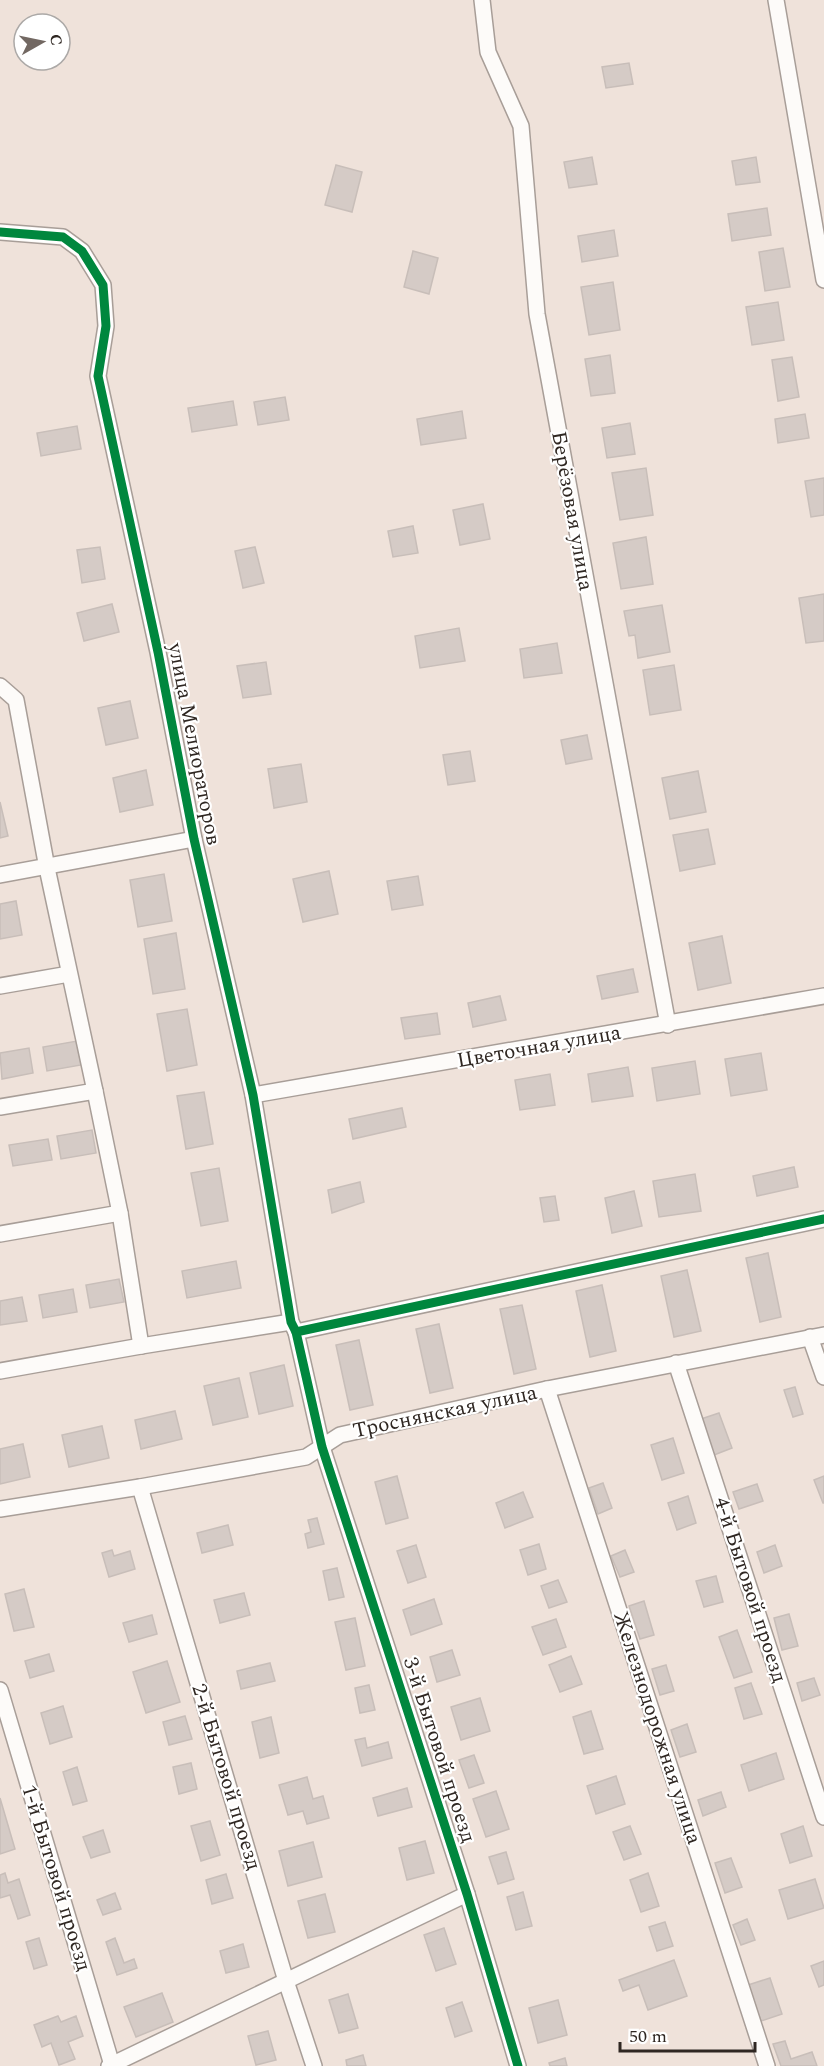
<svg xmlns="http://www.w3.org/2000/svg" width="824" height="2066" viewBox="0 0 824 2066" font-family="Spectral,serif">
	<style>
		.building { fill: #d5cbc6; stroke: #c8beb9; stroke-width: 1.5 }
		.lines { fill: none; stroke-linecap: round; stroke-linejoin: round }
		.street-casing { stroke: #a89e98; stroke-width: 18 }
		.street { stroke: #fdfbf9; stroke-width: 15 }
		.cycleway-casing { stroke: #fff; stroke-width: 13 }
		.cycleway { stroke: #00873e; stroke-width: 9 }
		.labels { text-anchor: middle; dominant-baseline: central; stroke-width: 4.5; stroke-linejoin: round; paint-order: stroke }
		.street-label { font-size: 21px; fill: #2f2722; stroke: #fff }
	</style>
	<rect width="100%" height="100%" fill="#efe2da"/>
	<g class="building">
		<path d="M629,63L633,84L606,88L602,67Z"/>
		<path d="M592,157L597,184L569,188L564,162Z"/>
		<path d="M756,157L760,182L736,185L732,161Z"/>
		<path d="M336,165L362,172L352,212L325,205Z"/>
		<path d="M767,208L771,235L732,241L728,214Z"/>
		<path d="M614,230L618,256L582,262L578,236Z"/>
		<path d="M783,248L790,287L765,291L759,252Z"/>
		<path d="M413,251L438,258L429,294L404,287Z"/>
		<path d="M613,282L620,330L589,335L581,287Z"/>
		<path d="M778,302L784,340L752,345L746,307Z"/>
		<path d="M610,355L615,393L591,396L585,359Z"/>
		<path d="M792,357L799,397L778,401L772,360Z"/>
		<path d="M285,397L289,420L258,425L254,402Z"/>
		<path d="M233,401L237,425L192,432L188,408Z"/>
		<path d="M462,411L466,438L421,445L417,419Z"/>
		<path d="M805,414L809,438L778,443L775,419Z"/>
		<path d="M630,423L635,454L607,458L602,428Z"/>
		<path d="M77,426L81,449L41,456L37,433Z"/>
		<path d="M646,468L653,515L620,520L612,473Z"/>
		<path d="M824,478V515L811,517L805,481Z"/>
		<path d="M483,504L490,539L460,545L453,510Z"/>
		<path d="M413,526L418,553L393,557L388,531Z"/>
		<path d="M646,537L653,584L621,589L613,543Z"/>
		<path d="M100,547L105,579L82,583L77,550Z"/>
		<path d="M255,547L264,583L243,588L235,551Z"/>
		<path d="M824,594V641L806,643L799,598Z"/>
		<path d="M112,604L119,632L84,641L77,613Z"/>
		<path d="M662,605L670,652L638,658L635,635L629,636L624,611Z"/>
		<path d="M459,628L465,661L420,668L415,636Z"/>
		<path d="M557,643L562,673L524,678L520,649Z"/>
		<path d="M266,662L271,694L243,698L237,666Z"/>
		<path d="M674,665L681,710L650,715L643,670Z"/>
		<path d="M130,701L138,738L106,745L98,708Z"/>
		<path d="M587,735L592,759L566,764L561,740Z"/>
		<path d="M470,751L475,781L448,785L443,755Z"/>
		<path d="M301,764L307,802L274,808L268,769Z"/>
		<path d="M146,770L153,805L120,812L113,778Z"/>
		<path d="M698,771L706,812L670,819L662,778Z"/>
		<path d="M0,802L8,836L0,838Z"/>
		<path d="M708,829L715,864L680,871L673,835Z"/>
		<path d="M329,871L338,914L303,922L293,879Z"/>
		<path d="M164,874L172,921L138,927L130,880Z"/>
		<path d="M418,876L423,905L392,910L387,881Z"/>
		<path d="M16,901L22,935L0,939V904Z"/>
		<path d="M176,933L185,989L153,994L144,939Z"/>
		<path d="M722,936L731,983L698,990L689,943Z"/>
		<path d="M633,969L638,992L602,999L597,976Z"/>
		<path d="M500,996L506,1020L473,1027L468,1003Z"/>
		<path d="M187,1009L197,1065L167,1071L157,1014Z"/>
		<path d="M437,1013L440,1034L405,1039L401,1018Z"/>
		<path d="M77,1041L81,1065L47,1071L43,1047Z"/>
		<path d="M29,1048L33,1073L2,1079L0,1053Z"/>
		<path d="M761,1053L767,1090L731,1096L725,1059Z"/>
		<path d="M695,1061L700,1094L657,1101L652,1068Z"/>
		<path d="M628,1067L633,1096L592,1102L588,1074Z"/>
		<path d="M550,1074L555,1105L520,1110L515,1080Z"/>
		<path d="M204,1092L213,1144L186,1149L177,1096Z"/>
		<path d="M402,1108L406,1127L353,1139L349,1119Z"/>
		<path d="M92,1130L96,1153L61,1159L57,1136Z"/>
		<path d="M48,1139L52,1160L13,1166L9,1145Z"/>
		<path d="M794,1167L798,1187L757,1196L753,1176Z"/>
		<path d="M219,1168L228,1221L201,1226L191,1173Z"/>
		<path d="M695,1174L701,1211L659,1217L653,1181Z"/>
		<path d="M360,1182L364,1202L332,1213L328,1190Z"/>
		<path d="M634,1191L642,1226L612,1233L605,1198Z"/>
		<path d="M555,1196L559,1220L544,1222L540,1198Z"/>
		<path d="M768,1253L781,1317L760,1322L746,1258Z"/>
		<path d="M236,1261L241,1288L187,1298L182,1271Z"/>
		<path d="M687,1270L701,1331L674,1337L661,1276Z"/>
		<path d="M119,1279L124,1302L90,1308L86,1285Z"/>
		<path d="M602,1285L616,1351L590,1357L576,1291Z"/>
		<path d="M73,1289L77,1312L43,1318L39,1295Z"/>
		<path d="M22,1297L27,1321L0,1325V1301Z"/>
		<path d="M522,1305L536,1369L514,1374L500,1309Z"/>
		<path d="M439,1324L453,1388L430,1393L416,1329Z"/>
		<path d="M359,1340L373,1405L350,1410L336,1345Z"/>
		<path d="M284,1365L293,1406L259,1414L250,1373Z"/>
		<path d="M239,1378L248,1417L213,1425L204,1386Z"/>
		<path d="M795,1387L803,1414L793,1417L784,1390Z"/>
		<path d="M175,1411L182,1439L141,1449L135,1420Z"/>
		<path d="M719,1413L732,1448L714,1455L701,1419Z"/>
		<path d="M102,1426L109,1458L69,1467L62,1435Z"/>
		<path d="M673,1438L684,1473L662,1480L651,1445Z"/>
		<path d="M23,1444L30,1477L0,1484V1449Z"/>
		<path d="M397,1476L408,1518L386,1524L375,1482Z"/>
		<path d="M824,1476V1503H823L814,1480Z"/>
		<path d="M603,1483L612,1508L598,1514L589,1488Z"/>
		<path d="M757,1484L763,1501L739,1509L733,1492Z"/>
		<path d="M523,1492L533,1517L505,1528L496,1503Z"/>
		<path d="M688,1496L696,1523L677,1530L668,1503Z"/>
		<path d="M317,1518L324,1544L308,1548L305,1534L311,1532L308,1520Z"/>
		<path d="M228,1525L233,1545L202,1553L197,1533Z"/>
		<path d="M539,1544L546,1569L528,1575L520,1550Z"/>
		<path d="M416,1545L426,1577L408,1583L397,1551Z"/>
		<path d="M775,1545L782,1566L764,1573L757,1552Z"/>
		<path d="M112,1550L114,1556L130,1551L135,1569L109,1577L102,1553Z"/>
		<path d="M625,1550L634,1572L620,1577L611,1556Z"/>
		<path d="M337,1568L344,1597L329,1600L323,1571Z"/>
		<path d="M716,1576L723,1602L704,1607L696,1581Z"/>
		<path d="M558,1580L567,1602L549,1608L541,1586Z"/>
		<path d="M24,1589L34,1627L14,1631L5,1594Z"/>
		<path d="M244,1593L250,1615L220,1623L214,1600Z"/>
		<path d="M434,1599L442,1624L411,1635L403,1610Z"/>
		<path d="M644,1601L654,1635L640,1639L629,1606Z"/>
		<path d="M789,1614L798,1646L782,1650L774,1618Z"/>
		<path d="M152,1615L157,1634L129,1642L123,1623Z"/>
		<path d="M355,1618L365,1666L346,1670L335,1622Z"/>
		<path d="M556,1619L566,1647L543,1655L532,1627Z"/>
		<path d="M737,1630L752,1672L734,1678L719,1637Z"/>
		<path d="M452,1650L460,1675L437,1682L430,1657Z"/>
		<path d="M49,1654L54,1671L30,1678L25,1661Z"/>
		<path d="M571,1656L582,1684L560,1692L549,1665Z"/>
		<path d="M167,1661L180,1702L146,1713L133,1672Z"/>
		<path d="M270,1663L275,1681L241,1689L237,1671Z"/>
		<path d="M666,1665L674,1691L660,1695L652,1669Z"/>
		<path d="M814,1678L820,1695L802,1701L797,1683Z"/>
		<path d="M751,1683L762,1714L744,1719L735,1688Z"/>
		<path d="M369,1685L375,1710L360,1713L355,1688Z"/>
		<path d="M480,1698L490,1731L461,1740L451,1707Z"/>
		<path d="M63,1706L72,1737L50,1744L41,1713Z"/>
		<path d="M591,1711L603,1749L584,1754L573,1717Z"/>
		<path d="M185,1716L192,1739L169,1745L163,1722Z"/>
		<path d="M271,1717L279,1753L260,1758L252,1722Z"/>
		<path d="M687,1724L696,1752L680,1757L671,1730Z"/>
		<path d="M365,1738L367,1748L388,1742L392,1758L362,1766L355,1740Z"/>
		<path d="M776,1753L784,1779L749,1791L741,1765Z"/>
		<path d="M474,1755L484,1783L469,1788L459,1760Z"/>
		<path d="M191,1763L197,1789L179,1794L173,1767Z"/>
		<path d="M77,1767L87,1801L73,1805L63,1772Z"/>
		<path d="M616,1776L625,1804L596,1814L587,1786Z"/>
		<path d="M307,1777L313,1799L323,1796L329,1818L307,1824L303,1811L288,1815L279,1785Z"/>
		<path d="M407,1788L412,1807L378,1816L373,1798Z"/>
		<path d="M496,1791L509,1829L486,1837L473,1799Z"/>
		<path d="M721,1792L726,1807L703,1816L698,1800Z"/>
		<path d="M0,1798L15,1849L0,1854Z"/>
		<path d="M210,1821L220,1855L201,1861L191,1826Z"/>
		<path d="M630,1826L641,1854L624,1860L613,1832Z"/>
		<path d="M803,1826L812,1856L790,1863L781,1834Z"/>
		<path d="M103,1830L110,1852L91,1858L83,1837Z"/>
		<path d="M425,1841L434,1873L407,1880L399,1848Z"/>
		<path d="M313,1842L322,1877L288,1886L279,1851Z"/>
		<path d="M506,1852L514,1879L498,1884L489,1857Z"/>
		<path d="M731,1858L742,1887L725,1893L715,1863Z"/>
		<path d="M5,1873L8,1883L19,1879L30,1915L18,1919L10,1895L0,1898V1875Z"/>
		<path d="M648,1873L659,1906L641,1912L630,1880Z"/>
		<path d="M226,1874L233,1898L212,1904L206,1880Z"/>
		<path d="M815,1879L824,1908L788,1919L779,1890Z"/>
		<path d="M523,1892L532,1926L516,1930L507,1897Z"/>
		<path d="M115,1893L121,1909L103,1915L97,1900Z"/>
		<path d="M325,1894L335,1932L308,1938L298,1901Z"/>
		<path d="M747,1919L755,1940L741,1945L733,1925Z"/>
		<path d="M665,1922L673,1946L657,1951L649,1927Z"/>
		<path d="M444,1928L456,1964L436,1971L424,1935Z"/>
		<path d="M39,1938L47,1965L34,1969L26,1942Z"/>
		<path d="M115,1938L124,1963L134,1959L137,1968L117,1975L106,1942Z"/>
		<path d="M243,1944L249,1967L226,1973L220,1951Z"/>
		<path d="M674,1960L687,1996L648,2010L639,1985L623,1991L619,1980Z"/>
		<path d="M824,1961V1985L819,1987L811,1966Z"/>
		<path d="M770,1978L782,2014L761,2021L748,1985Z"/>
		<path d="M162,1993L173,2022L136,2037L124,2007Z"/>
		<path d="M348,1994L358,2028L339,2033L329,2000Z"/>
		<path d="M558,2000L567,2035L538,2043L529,2008Z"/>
		<path d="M462,2002L472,2031L455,2037L446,2008Z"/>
		<path d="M58,2016L61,2022L76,2016L83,2036L68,2042L75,2059L59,2065L51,2043L42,2047L34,2025Z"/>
		<path d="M268,2031L276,2060L256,2065L248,2036Z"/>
		<path d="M785,2041L791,2059L812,2052L817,2066H781L773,2044Z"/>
		<path d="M363,2055L366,2066H347L346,2060Z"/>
		<path d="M565,2058L567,2066H550L549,2063Z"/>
	</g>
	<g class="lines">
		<defs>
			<g id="street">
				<path d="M482,0L488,52L521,126L537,314L668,1025"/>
				<path d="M776,0L824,280"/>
				<path d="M0,232L63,237L82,251L103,285L106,326L98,376L158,652L194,839L253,1095L291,1322L296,1332"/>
				<path d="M0,686L16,700L47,868L95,1091"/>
				<path d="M0,875L194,839"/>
				<path d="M0,986L69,974"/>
				<path d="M253,1095L824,996"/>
				<path d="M0,1107L95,1091L120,1213L141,1346"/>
				<path d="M0,1234L120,1213"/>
				<path d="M810,1337L824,1377"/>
				<path d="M676,1363L824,1817"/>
				<path d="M0,1371L141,1346L291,1322"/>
				<path d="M547,1389L767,2066"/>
				<path d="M140,1487L286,1981L314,2066"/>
				<path d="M0,1509L140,1487L306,1457L340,1435L547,1389L824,1335"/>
				<path d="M0,1690L112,2065"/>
				<path d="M109,2066L467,1894"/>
				<path d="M518,2066L467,1894L322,1447L296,1332L824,1219"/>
			</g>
		</defs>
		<use href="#street" class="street-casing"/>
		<use href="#street" class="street"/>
		<defs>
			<g id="cycleway">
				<path d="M0,232L63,237L82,251L103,285L106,326L98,376L158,652L194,839L253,1095L291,1322L296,1332"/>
				<path d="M518,2066L467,1894L322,1447L296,1332L824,1219"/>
			</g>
		</defs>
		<use href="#cycleway" class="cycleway-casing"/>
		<use href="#cycleway" class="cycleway"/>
	</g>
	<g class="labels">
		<g class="street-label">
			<text transform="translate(572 511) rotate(80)">Берёзовая улица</text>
			<text transform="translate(194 744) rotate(79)">улица Мелиораторов</text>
			<text transform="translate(539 1047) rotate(-10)">Цветочная улица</text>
			<text transform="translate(445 1412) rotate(-12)">Троснянская улица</text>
			<text transform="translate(750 1590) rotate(72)">4-й Бытовой проезд</text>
			<text transform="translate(657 1728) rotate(72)">Железнодорожная улица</text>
			<text transform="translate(439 1750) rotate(72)">3-й Бытовой проезд</text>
			<text transform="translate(226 1777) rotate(73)">2-й Бытовой проезд</text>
			<text transform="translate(56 1878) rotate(73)">1-й Бытовой проезд</text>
		</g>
	</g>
	<g transform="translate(42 42) rotate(81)"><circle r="28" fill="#ffffff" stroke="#aca9a7" stroke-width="1.5"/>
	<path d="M0-4.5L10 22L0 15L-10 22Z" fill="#726862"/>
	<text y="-9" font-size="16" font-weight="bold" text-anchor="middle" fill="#2f2722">С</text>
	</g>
	<path d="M620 2042v9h135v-9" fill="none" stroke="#2f2722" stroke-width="3"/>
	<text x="629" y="2042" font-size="18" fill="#2f2722" stroke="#ffffff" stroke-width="4.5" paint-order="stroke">50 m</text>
</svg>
